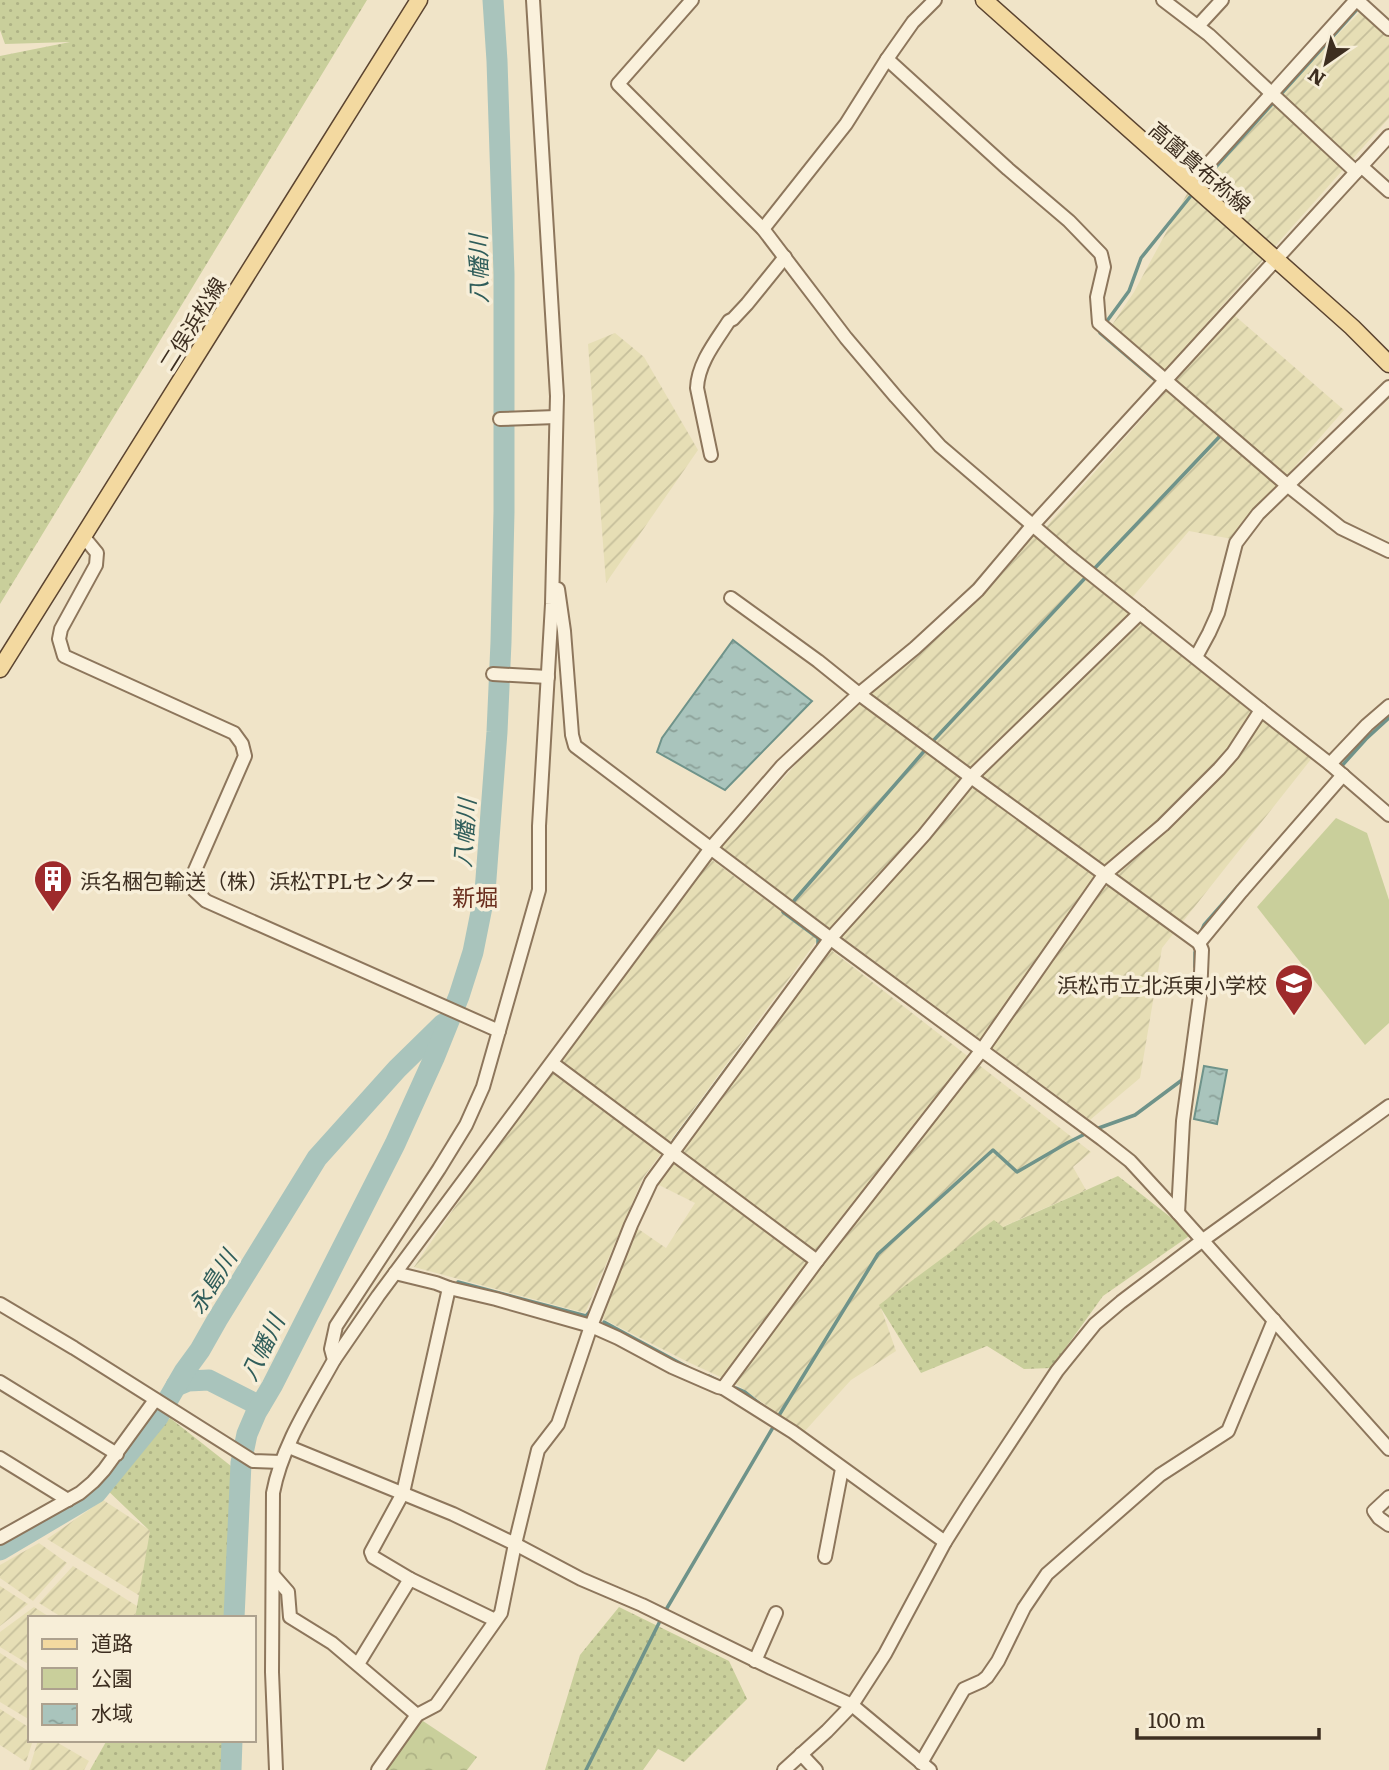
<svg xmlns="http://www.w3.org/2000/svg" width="1389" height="1770" viewBox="0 0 1389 1770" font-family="Literata,'Noto Sans JP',serif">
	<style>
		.farmland { fill: url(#farmland-furrows) }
		.grass { fill: url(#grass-dots) }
		.forest { fill: url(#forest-crowns) }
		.park { fill: #c9cf9b }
		.water { fill: url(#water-ripples); stroke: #6f938a; stroke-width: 2 }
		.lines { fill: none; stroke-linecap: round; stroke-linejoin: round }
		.stream { stroke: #6f938a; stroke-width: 3.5 }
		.river { stroke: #a9c4bc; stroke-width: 21 }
		.minor-casing { stroke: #8d765c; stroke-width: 16 }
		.major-casing { stroke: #5b4430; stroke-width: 19 }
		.minor { stroke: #faf1dc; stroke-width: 12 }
		.major { stroke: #f3d9a0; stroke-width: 16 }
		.labels { text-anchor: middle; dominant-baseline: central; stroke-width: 7; stroke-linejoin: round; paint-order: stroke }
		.street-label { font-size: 21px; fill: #3d2e20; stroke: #f7eed8 }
		.poi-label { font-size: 21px; fill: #3d2e20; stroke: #f7eed8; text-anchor: start }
		.water-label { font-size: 23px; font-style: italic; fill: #2f5d5a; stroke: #f7eed8 }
		.neighbourhood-label { font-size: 23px; fill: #6b2e1e; stroke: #f7eed8 }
	</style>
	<defs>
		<pattern id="farmland-furrows" width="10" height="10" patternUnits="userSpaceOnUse" patternTransform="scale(1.75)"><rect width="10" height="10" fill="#e6deb5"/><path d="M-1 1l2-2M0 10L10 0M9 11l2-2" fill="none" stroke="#c6bf9b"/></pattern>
		<pattern id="grass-dots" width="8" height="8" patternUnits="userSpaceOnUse" patternTransform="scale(1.75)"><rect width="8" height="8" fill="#c9cf9b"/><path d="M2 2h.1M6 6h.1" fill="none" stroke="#aeb285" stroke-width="1.8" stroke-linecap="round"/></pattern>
		<pattern id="forest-crowns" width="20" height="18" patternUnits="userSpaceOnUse" patternTransform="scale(1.75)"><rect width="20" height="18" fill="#c9cf9b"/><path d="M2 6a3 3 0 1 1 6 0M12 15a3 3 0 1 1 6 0" fill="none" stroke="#aeb285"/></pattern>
		<pattern id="water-ripples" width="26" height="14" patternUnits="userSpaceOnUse" patternTransform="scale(1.75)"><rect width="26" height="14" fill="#a9c4bc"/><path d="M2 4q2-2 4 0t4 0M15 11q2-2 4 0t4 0" fill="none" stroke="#8ba098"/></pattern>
	</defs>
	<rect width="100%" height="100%" fill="#f0e4c8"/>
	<g class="farmland">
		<path d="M1362,10L1389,36V118L1164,371L1112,325L1134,292L1196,177Z"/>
		<path d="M1234,315L1344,410L1232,539L1189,531L1131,599L1046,527Z"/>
		<path d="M615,333L644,357L698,450L606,583L588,344Z"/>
		<path d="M1032,526L1316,753L1162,948L1140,1078L1090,1120L721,848L859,694Z"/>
		<path d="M712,860L818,939L643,1178L585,1313L414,1267L571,1037Z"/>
		<path d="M831,950L1091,1152L1073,1167L1086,1190L1002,1227L880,1305L896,1351L851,1380L804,1432L736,1384L690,1363L603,1319L634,1226L666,1248L695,1203L657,1184Z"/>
		<path d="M103,1500L151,1531L140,1596L47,1539Z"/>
		<path d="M39,1543L67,1563L33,1601L0,1578V1565Z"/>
		<path d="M73,1566L137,1606L135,1618H63L39,1603Z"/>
		<path d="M0,1586L28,1604L0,1626Z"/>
		<path d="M34,1607L51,1618H30V1665L0,1647V1632Z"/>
		<path d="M0,1653L30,1672V1720L0,1702Z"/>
		<path d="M0,1709L30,1728V1740H33L26,1762L0,1745Z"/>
		<path d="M38,1740H53L89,1761L84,1770H29Z"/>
	</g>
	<g class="grass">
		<path d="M0,0H367L0,604V56L70,42L5,44L0,30Z"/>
		<path d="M1118,1176L1192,1234L1103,1296L1051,1368L1024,1369L987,1346L921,1373L879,1305L994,1220L1003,1227Z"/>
		<path d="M170,1418L231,1466L225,1618H135L150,1531L103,1486Z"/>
		<path d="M619,1607L729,1661L747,1699L684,1762L658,1749L643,1770H545L580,1655Z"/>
		<path d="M107,1740H223L231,1770H90Z"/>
	</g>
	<path class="forest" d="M420,1719L477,1757L467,1770H387Z"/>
	<path class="park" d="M1336,818L1367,833L1389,900V1023L1365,1045L1257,907Z"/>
	<g class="water">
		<path d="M733,640L812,701L725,790L657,752L662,738Z"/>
		<path d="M1204,1066L1227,1070L1217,1124L1194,1119Z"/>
	</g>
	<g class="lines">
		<g class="stream">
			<path d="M1205,179L1360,6"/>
			<path d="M1107,321L1129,291L1141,258L1190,197"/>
			<path d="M1100,333L1155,380"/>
			<path d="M1170,392L1182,402"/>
			<path d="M1094,569L1222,434L1220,433"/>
			<path d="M932,742L1087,576"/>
			<path d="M1339,769L1366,739L1389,718"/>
			<path d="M792,903L926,749"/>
			<path d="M783,912L818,938V946"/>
			<path d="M1201,932L1204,925L1275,844"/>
			<path d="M1195,967V952"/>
			<path d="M1096,1129L1135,1115L1182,1080L1184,1069"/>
			<path d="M674,1140L759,1025"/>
			<path d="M458,1282L586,1316L592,1309"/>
			<path d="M604,1322L689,1368"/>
			<path d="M709,1376L721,1382"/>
			<path d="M736,1388L745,1392L765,1408"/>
			<path d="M778,1417L878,1254L993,1150L1017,1172L1067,1143L1089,1132"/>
			<path d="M667,1608L775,1424"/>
			<path d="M586,1770L660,1621"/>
		</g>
		<g class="river">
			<path d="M176,1386L188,1381L209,1380L260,1406"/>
			<path d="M0,1550L96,1493L158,1417L184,1372L200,1350L217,1320L317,1158L397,1069L443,1024"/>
			<path d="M234,1618L241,1463L247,1434L256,1413L272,1386L395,1144L434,1058L459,996L473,952L485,892L497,732L501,642L504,512V274L497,61L493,0"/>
			<path d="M231,1770L232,1740"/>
		</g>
		<defs>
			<g id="minor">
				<path d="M692,0L618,84L763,229L846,338L896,397L940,446L1071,558L1261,710L1233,753L1219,769L1163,825L1104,875L981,1051L817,1261L723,1388"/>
				<path d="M1163,0L1209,35L1356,172"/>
				<path d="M1357,0L1389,29"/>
				<path d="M1198,26L1222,0"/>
				<path d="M887,59L1008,169L1069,221L1101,254L1104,267L1097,297L1099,323L1287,485L1341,528L1389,551"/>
				<path d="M1361,166L1389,191"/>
				<path d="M1190,184L1356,0"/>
				<path d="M763,229L846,124L887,59L913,22L935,0"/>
				<path d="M500,419L556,417"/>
				<path d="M711,455L697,388C698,363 716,341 729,321L733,319L747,304L785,257"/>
				<path d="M83,536L97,553L96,565L61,629L59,639L64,656L234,733L242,744L245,756L192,877L193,889L206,901L499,1031"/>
				<path d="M558,589L564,631L572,735L575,746L839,945L1102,1139L1130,1161L1178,1213L1389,1449"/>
				<path d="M731,598L818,661L859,694L971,777L1199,943L1202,950L1200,996L1183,1121L1178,1213"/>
				<path d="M1196,657L1209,633L1218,613L1236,543L1258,514L1389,387"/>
				<path d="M493,674L548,677"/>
				<path d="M1261,710L1330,764L1389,815"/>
				<path d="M1330,764L1367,725L1389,706"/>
				<path d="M1199,943L1241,892L1343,775"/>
				<path d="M552,1063L817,1261"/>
				<path d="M395,1273L436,1283L449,1288L496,1299L591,1326L618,1338L672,1367L718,1387L723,1388L793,1432L945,1542"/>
				<path d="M0,1304L74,1348L253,1461L281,1462"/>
				<path d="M334,1360L378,1296L711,848L782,766L859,694L915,648L978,590L1032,526L1389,136"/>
				<path d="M0,1382L117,1454"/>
				<path d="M289,1447L453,1514L515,1544L581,1579L642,1605L771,1668L852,1705L930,1770"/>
				<path d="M0,1458L68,1500"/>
				<path d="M1389,1497L1374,1511L1379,1518L1389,1525"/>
				<path d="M0,1538L80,1493L93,1482L104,1470L155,1400"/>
				<path d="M825,1557L842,1469"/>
				<path d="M274,1576L288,1592L290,1617L332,1643L417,1715"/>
				<path d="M410,1579L373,1557L371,1552L403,1493L449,1288"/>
				<path d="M755,1661L776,1613"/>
				<path d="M358,1664L410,1579L495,1620"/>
				<path d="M801,1754L816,1770"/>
				<path d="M921,1763L964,1689L982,1681L987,1677L998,1661L1024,1608L1047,1574L1160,1475L1228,1431L1274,1320"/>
				<path d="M276,1770L272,1672L273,1493C282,1445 311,1402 334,1360L331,1349L336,1326L439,1169L466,1125L483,1087L539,890V826L552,604L557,396L533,0"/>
				<path d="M378,1770L417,1715L436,1705L501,1613L515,1544L538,1450L558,1424L591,1326L631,1225L651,1182L830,939L924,835L971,777L1140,613"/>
				<path d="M784,1770L827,1731L852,1705L885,1654L945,1542L969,1504L1057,1371L1095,1324L1121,1302L1203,1240L1389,1106"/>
			</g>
			<g id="major">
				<path d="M984,0L1352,327L1389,364"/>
				<path d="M0,669L419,0"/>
			</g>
		</defs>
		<use href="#minor" class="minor-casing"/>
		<use href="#major" class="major-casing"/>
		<use href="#minor" class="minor"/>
		<use href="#major" class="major"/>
	</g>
	<defs>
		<symbol id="building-pin" viewBox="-11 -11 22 30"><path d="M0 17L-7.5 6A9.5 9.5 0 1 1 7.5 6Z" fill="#9e2a2b" stroke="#f7eed8"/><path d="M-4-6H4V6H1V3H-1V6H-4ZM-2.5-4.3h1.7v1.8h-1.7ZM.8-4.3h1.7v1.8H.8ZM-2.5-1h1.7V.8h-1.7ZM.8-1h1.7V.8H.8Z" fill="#fff"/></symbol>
		<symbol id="school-pin" viewBox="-11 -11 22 30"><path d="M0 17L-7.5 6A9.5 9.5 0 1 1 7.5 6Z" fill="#9e2a2b" stroke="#f7eed8"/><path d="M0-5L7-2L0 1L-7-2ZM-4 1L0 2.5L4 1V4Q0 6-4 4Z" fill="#fff"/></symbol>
	</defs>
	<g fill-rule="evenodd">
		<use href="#building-pin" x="31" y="857" width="44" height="60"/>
		<use href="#school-pin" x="1272" y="961" width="44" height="60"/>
	</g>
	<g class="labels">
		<g class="street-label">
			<text transform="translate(1201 166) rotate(41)">高薗貴布祢線</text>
			<text transform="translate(191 323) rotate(-58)">二俣浜松線</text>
		</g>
		<g class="poi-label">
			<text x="80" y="879">浜名梱包輸送（株）浜松TPLセンター</text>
			<text x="1267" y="983" text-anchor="end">浜松市立北浜東小学校</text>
		</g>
		<g class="water-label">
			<text transform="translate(477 269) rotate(-91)">八幡川</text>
			<text transform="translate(463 833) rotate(-86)">八幡川</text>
			<text transform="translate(211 1281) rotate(-58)">永島川</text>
			<text transform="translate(261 1347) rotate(-64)">八幡川</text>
		</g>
		<g class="neighbourhood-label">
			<text x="475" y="896">新堀</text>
		</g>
	</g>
	<rect x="28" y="1616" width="228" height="126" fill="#f7eed8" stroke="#ada18e" stroke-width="2"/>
	<rect x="42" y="1639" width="35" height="10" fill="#f3d9a0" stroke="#ada18e" stroke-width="2"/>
	<text x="91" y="1651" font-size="21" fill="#3d2e20">道路</text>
	<rect x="42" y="1668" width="35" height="21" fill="#c9cf9b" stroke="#ada18e" stroke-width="2"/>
	<text x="91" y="1686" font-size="21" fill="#3d2e20">公園</text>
	<rect x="42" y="1704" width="35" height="21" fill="url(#water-ripples)" stroke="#ada18e" stroke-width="2"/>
	<text x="91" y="1721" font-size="21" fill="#3d2e20">水域</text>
	<g transform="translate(1326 63) rotate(214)" stroke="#f7eed8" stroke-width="5" paint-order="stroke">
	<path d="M0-5L12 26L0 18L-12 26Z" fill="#3d2e20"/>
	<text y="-10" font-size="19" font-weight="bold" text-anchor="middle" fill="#3d2e20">N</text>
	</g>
	<path d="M1137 1728v10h182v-10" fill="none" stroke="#3d2e20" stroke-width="3.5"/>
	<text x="1148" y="1728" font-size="21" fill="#3d2e20" stroke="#f7eed8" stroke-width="5" paint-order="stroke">100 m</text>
</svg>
